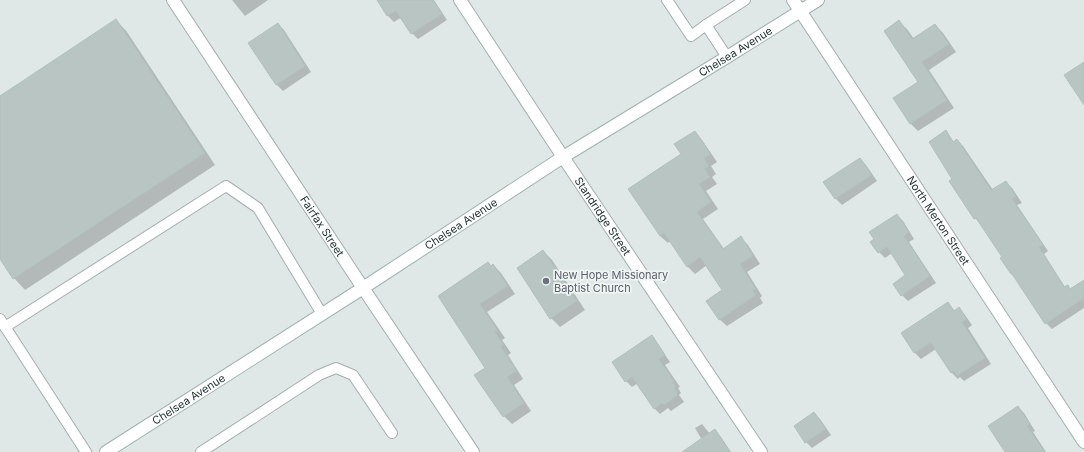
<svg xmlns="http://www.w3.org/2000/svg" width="1084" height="452" viewBox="0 0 1084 452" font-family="Inter,sans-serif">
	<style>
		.shadow { fill: #0003 }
		.building { fill: #b8c5c2; stroke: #b2c1be }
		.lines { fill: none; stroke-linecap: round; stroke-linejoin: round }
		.lane-casing { stroke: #a3afad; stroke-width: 12 }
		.street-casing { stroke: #a3afad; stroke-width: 14 }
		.secondary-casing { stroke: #a0b2af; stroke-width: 14 }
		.lane { stroke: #fff; stroke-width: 10 }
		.street { stroke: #fff; stroke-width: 12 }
		.secondary { stroke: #fff; stroke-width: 12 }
		.worship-dot { fill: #6b7280; stroke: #eff5f3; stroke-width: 1.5 }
		.labels { text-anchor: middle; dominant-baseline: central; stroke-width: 3.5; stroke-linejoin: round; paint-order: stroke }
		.street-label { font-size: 11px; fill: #223635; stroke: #eff5f3 }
		.worship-label { font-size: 11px; fill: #5b616d; stroke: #eff5f3; text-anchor: start }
	</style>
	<rect width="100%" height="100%" fill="#dfe8e6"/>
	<g class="shadow">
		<path d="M232,0H268L245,16Z"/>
		<path d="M378,0H434L447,20L418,39L412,33L402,17L394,22L388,16Z"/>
		<path d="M116,20L127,32L215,165L25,290L14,278L0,257V97Z"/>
		<path d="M899,22L907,29L914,39L935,25L943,33L956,52L929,70L954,108L918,131L910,123L919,82Z"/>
		<path d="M278,24L284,30L311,72L283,91L277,85L250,43Z"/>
		<path d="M695,132L702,140L717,162L711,166L716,174L712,177L717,184L706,191L718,209L703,219L724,249L741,238L748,245L760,264L747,272L762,296L760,298L763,303L727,326L719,319L724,290L707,265L695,274L687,266L670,241L668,243L660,236L682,154Z"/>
		<path d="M946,132L954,142L957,140L963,146L993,190L1006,182L1012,188L1022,203L1017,205L1048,251L1044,254L1065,287L1067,286L1071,290L1084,284V308L1052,329L1046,323L981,224L975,218L953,179Z"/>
		<path d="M860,159L866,165L877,181L842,205L836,199L825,182Z"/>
		<path d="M897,215L903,221L914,239L909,242L936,283L908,301L902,295L907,275L892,253L885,258L879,252Z"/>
		<path d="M543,251L552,260L585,310L560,327L551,318Z"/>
		<path d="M493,265L501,273L515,294L487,312L505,338L502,340L511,353L508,355L523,379L514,385L531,411L512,424L504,416L487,368L439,297Z"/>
		<path d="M948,303L955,311L959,309L965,315L972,325L968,328L991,364L964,381L960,377L958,379L952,373L936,349L921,359L915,353L902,333Z"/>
		<path d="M651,337L657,343L670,362L665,365L680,387L678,388L681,393L679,395L684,402L671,411L668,408L660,414L654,408L638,383L632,387L626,381L613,362Z"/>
		<path d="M1018,407L1024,413L1035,431L1033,432L1046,452H1007Z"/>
		<path d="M814,413L820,419L831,435L812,448L806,442Z"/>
		<path d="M702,424L710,434L715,431L721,437L731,452H683L702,440L695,428Z"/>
	</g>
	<g class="building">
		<path d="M377,0H433L442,14L411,34L396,11L387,16Z"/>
		<path d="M116,19L205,153L13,279L0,259V96Z"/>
		<path d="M899,20L912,39L935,24L949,44L922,62L947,100L910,124L893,98L918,82L884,31Z"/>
		<path d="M278,23L305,66L276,85L248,43Z"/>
		<path d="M1084,62V105L1064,75Z"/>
		<path d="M946,130L953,142L957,139L991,190L1006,181L1016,196L1012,199L1043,245L1039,247L1064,287L1068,285L1070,289L1084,280V298L1045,324L1012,274H1011L1000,258L1002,257L976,218L974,219L949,181L952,179L929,142Z"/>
		<path d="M695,131L711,154L704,158L709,166L705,169L710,177L699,184L711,202L697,212L723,249L741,236L753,256L740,264L756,289L753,290L756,295L719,320L706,301L722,290L700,257L687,267L664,233L660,236L628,189L681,154L674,144Z"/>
		<path d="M860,158L872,175L835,199L823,182Z"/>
		<path d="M897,214L909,232L904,236L930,276L901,296L893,284L905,275L887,247L878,253L870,242L874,239L869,232Z"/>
		<path d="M543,250L577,301L550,319L517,268Z"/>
		<path d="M488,262L491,266L493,264L508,286L480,304L498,331L495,332L504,345L501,347L517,371L507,377L524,403L503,417L474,375L485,368L438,296Z"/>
		<path d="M948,302L954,311L959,307L967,319L962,322L985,358L957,376L954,371L951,373L931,343L914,353L901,333Z"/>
		<path d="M652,335L665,355L659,359L674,381L673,382L676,387L674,388L678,395L664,405L662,403L654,409L632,377L625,382L612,362Z"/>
		<path d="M1018,406L1030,424L1027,426L1045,452H1005L988,426Z"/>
		<path d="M814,412L826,429L805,443L794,426Z"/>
		<path d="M715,429L730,452H682Z"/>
	</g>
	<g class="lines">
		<defs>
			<g id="lane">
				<path d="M667,0L691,36L706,25L727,57"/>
				<path d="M706,25L745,0"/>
				<path d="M0,319L86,452"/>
				<path d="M5,327L226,186L258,208L322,314"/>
				<path d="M201,452L319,375L336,368L353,375L392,433"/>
			</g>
			<g id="street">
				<path id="s1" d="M173,0L363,288L473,452"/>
				<path id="s2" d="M460,0L563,157L761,452"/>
				<path id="s3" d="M793,0L1084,442"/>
			</g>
			<g id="secondary">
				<path id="s4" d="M106,452L363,288L563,157L727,57L818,0"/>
			</g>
		</defs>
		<use href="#lane" class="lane-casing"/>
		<use href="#street" class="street-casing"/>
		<use href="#secondary" class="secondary-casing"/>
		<use href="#lane" class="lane"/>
		<use href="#street" class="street"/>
		<use href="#secondary" class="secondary"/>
	</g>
	<circle class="worship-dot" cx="546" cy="281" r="4"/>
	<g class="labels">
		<g class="street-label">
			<text stroke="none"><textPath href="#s4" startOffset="746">Chelsea Avenue</textPath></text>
			<text stroke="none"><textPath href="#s2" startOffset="259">Standridge Street</textPath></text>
			<text stroke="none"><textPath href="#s3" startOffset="264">North Merton Street</textPath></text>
			<text stroke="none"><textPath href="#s4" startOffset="422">Chelsea Avenue</textPath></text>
			<text stroke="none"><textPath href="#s1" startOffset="271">Fairfax Street</textPath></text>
			<text stroke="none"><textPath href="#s4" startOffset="98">Chelsea Avenue</textPath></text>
		</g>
		<g class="worship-label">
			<text x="554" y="275">New Hope Missionary<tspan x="554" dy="13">Baptist Church</tspan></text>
		</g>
	</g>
</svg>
